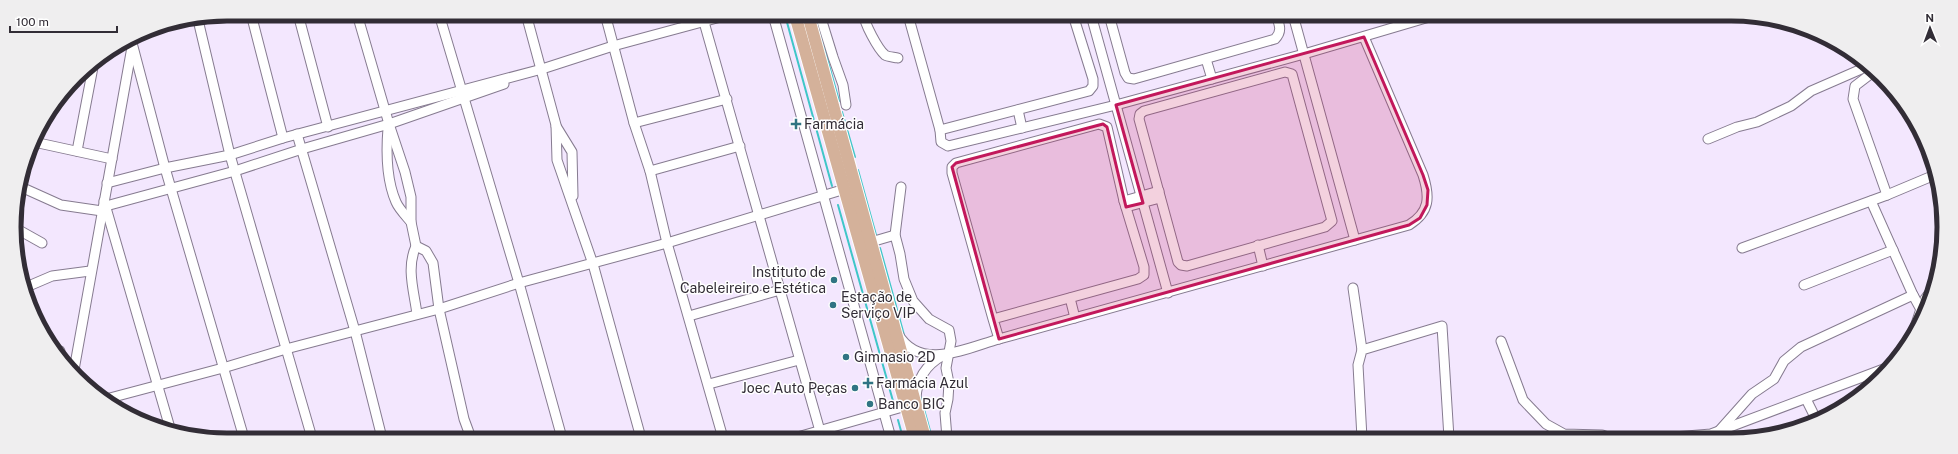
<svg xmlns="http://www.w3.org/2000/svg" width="1958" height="454" viewBox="0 0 1958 454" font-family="'Public Sans',sans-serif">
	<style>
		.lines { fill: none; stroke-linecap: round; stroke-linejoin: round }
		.stream { stroke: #3fc6c8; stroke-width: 2 }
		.minor-casing { stroke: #867b90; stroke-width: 11 }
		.major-casing { stroke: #fff; stroke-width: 14 }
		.minor { stroke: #fff; stroke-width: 9 }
		.major { stroke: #d4b19a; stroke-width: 12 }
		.marked { fill: #c2185b; fill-opacity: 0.2; stroke: #c2185b; stroke-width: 3; stroke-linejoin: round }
		.poi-dot { fill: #307583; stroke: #fff; stroke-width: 1.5 }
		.labels { text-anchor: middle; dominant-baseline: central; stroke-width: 3; stroke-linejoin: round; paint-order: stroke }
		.poi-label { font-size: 14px; fill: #322d36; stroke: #fff; text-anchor: start }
		.rim { fill: none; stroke: #322d36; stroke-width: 5 }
	</style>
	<rect width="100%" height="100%" fill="#f3e7fe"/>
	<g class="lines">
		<g class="stream">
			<path d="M785,15L832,186"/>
			<path d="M815,15L839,101"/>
			<path d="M842,112L855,157"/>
			<path d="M858,170L876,235"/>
			<path d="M838,205L893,401"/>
			<path d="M880,248L904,335"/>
			<path d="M920,395L932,438"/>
			<path d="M898,420L903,438"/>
		</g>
		<defs>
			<g id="minor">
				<path d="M251,14L283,138"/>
				<path d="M298,14L328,127"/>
				<path d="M357,14L389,124L405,172L411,197V222L416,246L426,251L433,263L439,309L464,419L471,438"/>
				<path d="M439,14L519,283L562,438"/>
				<path d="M526,14L556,125L557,160L593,264L641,438"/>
				<path d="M605,14L634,123L650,171L667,243L723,438"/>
				<path d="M702,15L820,431"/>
				<path d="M773,15L891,438"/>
				<path d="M820,15L833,57L843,85L846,105"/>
				<path d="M864,15C864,23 878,49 885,55C888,57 894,57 898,58"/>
				<path d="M908,15L940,130L941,142L948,146L1116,105L1304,54L1436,15"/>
				<path d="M1091,15L1168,293"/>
				<path d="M1109,15L1125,73L1128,78L1134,79L1275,39C1283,31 1279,24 1276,15"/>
				<path d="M1293,15L1355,240"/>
				<path d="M198,20L230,155L312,438"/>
				<path d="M132,43L165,168L244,438"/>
				<path d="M1206,59L1212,79"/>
				<path d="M1285,72L1292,74L1332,221L1325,227L1187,266L1181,265L1178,262L1139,119L1140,114L1144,111Z"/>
				<path d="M1872,73L1855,86L1853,99L1887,195"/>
				<path d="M1018,110L1022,128"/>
				<path d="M634,123L727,99"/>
				<path d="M556,126L572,152L573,196"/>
				<path d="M388,128C386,152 386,179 396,202C399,209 406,216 411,222"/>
				<path d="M940,130L1089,91L1093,86V79L1073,15"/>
				<path d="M297,134L355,331L382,438"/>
				<path d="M1708,139L1737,127L1757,122L1791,106L1811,91L1866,67"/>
				<path d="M34,142L112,159"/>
				<path d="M77,151L94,62"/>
				<path d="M1928,155L1936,175"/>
				<path d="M650,171L740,146"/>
				<path d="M107,183L165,168L230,155L283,138L542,69L613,46L728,15"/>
				<path d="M21,187L61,205L102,211"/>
				<path d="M901,187L895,235L900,254L904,279L913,301L929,319L949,330L951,341L946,368L949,383L948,399L945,413L947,438"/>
				<path d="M104,201L170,428"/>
				<path d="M1124,201L1159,191"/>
				<path d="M1871,201L1913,295L1924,315"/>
				<path d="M106,206L235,171L302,149L389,124L504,84"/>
				<path d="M1126,207L1160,198"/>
				<path d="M17,229L42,243"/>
				<path d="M871,242L895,235"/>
				<path d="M1258,245L1263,266"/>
				<path d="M416,246C406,268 414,291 417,314"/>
				<path d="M1742,248L1887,195L1937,174"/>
				<path d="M1804,285L1893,250"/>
				<path d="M24,288L52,276L90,271"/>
				<path d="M1353,288L1362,350"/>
				<path d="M1070,298L1075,318"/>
				<path d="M1924,313L1925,299L1931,291"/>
				<path d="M689,316L780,290"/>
				<path d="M993,319L1138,279L1144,275V267L1124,201L1107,127L1099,124L956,163L952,167V173L993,319L999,339L1409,225C1430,212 1430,197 1423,175L1364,37"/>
				<path d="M898,334C920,372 967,348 999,339"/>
				<path d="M1912,336L1921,309"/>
				<path d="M1501,341L1523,400L1546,424L1564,434L1602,435L1610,438"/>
				<path d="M55,350L60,351"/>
				<path d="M74,370L132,47"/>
				<path d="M709,384L799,360"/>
				<path d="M916,398C917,379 926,365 942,356"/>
				<path d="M106,399L223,368L286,349L439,309L519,283L667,243L845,189"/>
				<path d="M1806,399L1817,421"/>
				<path d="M1719,431L1752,394L1774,379L1784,361L1801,347L1913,295"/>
				<path d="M794,438L906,406"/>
				<path d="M1362,438L1358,365L1362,350L1442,326L1449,438"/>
				<path d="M1662,438L1711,434L1889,367"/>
			</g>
			<g id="major">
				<path d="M795,15L915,438"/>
				<path d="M808,15L925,438"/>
			</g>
		</defs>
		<use href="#minor" class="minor-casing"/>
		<use href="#major" class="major-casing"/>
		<use href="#minor" class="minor"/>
		<use href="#major" class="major"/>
	</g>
	<path class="marked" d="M1364,37L1423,175L1428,190L1427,205L1420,218L1409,225L999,339L952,167L956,163L1103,124L1107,127L1126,207L1143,203L1116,105Z"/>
	<g class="poi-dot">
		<path d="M794 118h4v4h4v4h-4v4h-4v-4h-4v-4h4z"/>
		<circle cx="834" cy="280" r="4"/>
		<circle cx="833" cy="305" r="4"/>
		<circle cx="846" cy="357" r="4"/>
		<path d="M866 377h4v4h4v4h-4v4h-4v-4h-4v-4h4z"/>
		<circle cx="855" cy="388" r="4"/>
		<circle cx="870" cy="404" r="4"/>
	</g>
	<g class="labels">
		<g class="poi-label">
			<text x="804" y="124">Farmácia</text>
			<text x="826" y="272" text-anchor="end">Instituto de<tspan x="826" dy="16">Cabeleireiro e Estética</tspan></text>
			<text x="841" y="297">Estação de<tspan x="841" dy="16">Serviço VIP</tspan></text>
			<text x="854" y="357">Gimnasio 2D</text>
			<text x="876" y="383">Farmácia Azul</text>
			<text x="847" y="388" text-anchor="end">Joec Auto Peças</text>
			<text x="878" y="404">Banco BIC</text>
		</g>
	</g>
	<path d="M0 0H1958V454H0ZM227 21H1731A206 206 0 0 1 1937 227V227A206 206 0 0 1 1731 433H227A206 206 0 0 1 21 227V227A206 206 0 0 1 227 21Z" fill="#efeeef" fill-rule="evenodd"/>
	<path class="rim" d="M227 21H1731A206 206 0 0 1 1937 227V227A206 206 0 0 1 1731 433H227A206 206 0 0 1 21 227V227A206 206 0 0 1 227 21Z"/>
	<g transform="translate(1930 28) rotate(359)" stroke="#ffffff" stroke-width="3" paint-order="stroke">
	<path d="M0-3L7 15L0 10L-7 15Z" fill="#322d36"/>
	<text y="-6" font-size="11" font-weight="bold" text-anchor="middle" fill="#322d36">N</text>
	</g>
	<path d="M10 26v6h107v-6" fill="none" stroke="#322d36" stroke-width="2"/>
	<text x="16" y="26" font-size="12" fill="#322d36" stroke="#ffffff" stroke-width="3" paint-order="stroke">100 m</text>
</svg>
